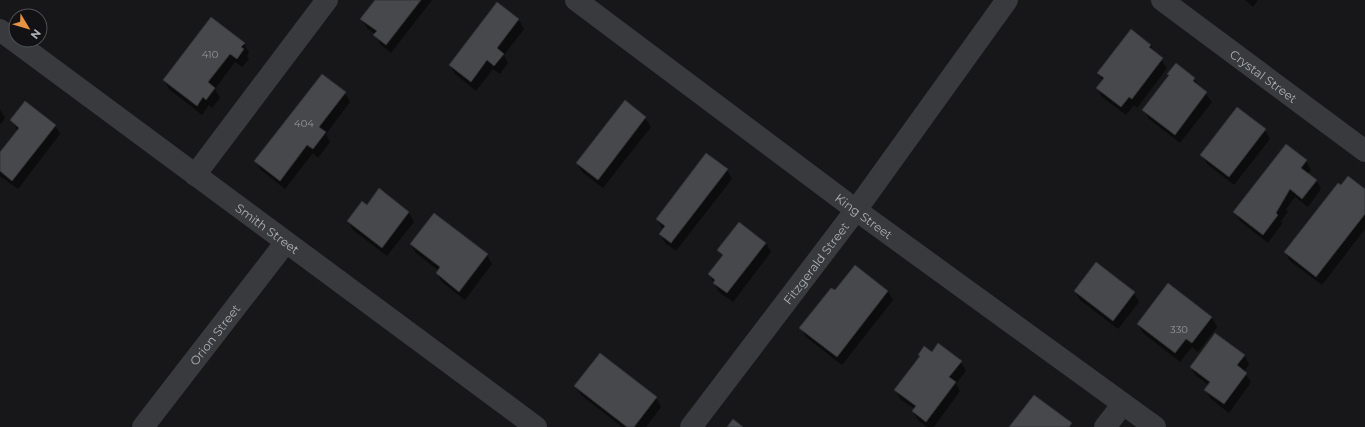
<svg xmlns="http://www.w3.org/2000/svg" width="1365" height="427" viewBox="0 0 1365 427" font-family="Montserrat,sans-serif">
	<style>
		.shadow { fill: #0007 }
		.building { fill: #46484c; stroke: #313235 }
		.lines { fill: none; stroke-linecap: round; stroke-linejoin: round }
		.minor { stroke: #383a3d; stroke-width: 22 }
		.tertiary { stroke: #383a3d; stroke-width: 22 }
		.labels { text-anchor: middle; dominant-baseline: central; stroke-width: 3; stroke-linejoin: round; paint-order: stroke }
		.number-label { font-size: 10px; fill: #91979d }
		.street-label { font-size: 12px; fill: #aab1b8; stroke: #121214 }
	</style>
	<rect width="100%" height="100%" fill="#171719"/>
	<g class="shadow">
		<path d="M376,0H432L391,53L380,44L375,34L367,28L361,19Z"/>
		<path d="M1245,0H1258L1253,7Z"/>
		<path d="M497,4L519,20L524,29L504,55L508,63L500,74L493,69L476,91L455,74L450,65Z"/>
		<path d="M244,44L249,53L247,56L249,59L242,67L235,62L215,89L220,98L212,108L209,105L202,115L169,89L164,80Z"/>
		<path d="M1150,45L1167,68L1137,108L1134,105L1126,115L1102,97L1097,88L1103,81L1098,73Z"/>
		<path d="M1168,74L1194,79L1212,102L1180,143L1149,119L1143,110L1169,76Z"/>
		<path d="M345,93L350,102L326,134L330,142L318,158L313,153L285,189L261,170L256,161Z"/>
		<path d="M625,102L645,118L651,127L603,188L582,172L577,163Z"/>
		<path d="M0,109L5,118L0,125Z"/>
		<path d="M11,120L55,125L60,134L18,189L0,176V154L18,131Z"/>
		<path d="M1265,130L1270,139L1234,185L1207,164L1202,155Z"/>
		<path d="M1286,145L1306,161L1311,170L1308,174L1316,180L1321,189L1308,207L1295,197L1286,209L1288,212L1281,221L1282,224L1268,243L1240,221L1235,212Z"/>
		<path d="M727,170L732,179L676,251L665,243L660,234L663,229L657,219Z"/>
		<path d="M1341,187L1365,190V229L1322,285L1290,261L1285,252Z"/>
		<path d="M379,190L409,213L414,222L387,256L353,230L348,221L367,206Z"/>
		<path d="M766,243L771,252L733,302L719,292L709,274L723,257L719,250Z"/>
		<path d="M411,245L487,255L492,264L465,300L442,282L437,273L439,271L416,253Z"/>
		<path d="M1169,285L1212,318L1217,327L1198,352L1192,347L1180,362L1143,333L1138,324Z"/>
		<path d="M888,291L893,300L842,365L806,337L801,328L835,292Z"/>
		<path d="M1075,291L1134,293L1139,302L1118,329L1080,300Z"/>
		<path d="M932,353L961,362L966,371L956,384L960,391L934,427H927L918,420L913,411L915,409L900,399L895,390L920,357L919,355Z"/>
		<path d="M1244,355L1249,364L1244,372L1251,382L1229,413L1211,399L1205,390L1209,385L1196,376L1191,367Z"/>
		<path d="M576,386L656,398L661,407L646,427H622L581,395Z"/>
	</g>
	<g class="building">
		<path d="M375,0H421L386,45L373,35L377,31L360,19Z"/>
		<path d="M497,2L519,19L497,48L504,54L494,66L487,60L471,82L449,65Z"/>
		<path d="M211,17L245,43L241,47L244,49L237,59L230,54L208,82L215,88L206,100L203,97L197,106L163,80Z"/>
		<path d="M1131,29L1151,45L1149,47L1163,58L1132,99L1129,97L1121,107L1096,88L1104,78L1097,73Z"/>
		<path d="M1176,63L1195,78L1193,81L1207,92L1175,135L1142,110L1169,75L1167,74Z"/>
		<path d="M322,74L346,92L319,127L326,132L313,149L307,145L280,181L254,161Z"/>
		<path d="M625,100L646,117L598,180L576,163Z"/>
		<path d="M25,101L56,125L12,181L0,171V152L19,128L10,120Z"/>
		<path d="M1237,107L1266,129L1229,177L1200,155Z"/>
		<path d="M1286,144L1307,160L1301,168L1317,180L1302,199L1290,189L1276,213L1278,215L1263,235L1233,212Z"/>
		<path d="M706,153L728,169L671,243L659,234L665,226L656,219Z"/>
		<path d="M1348,176L1365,189V214L1316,277L1284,252L1338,183L1341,185Z"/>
		<path d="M379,188L409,212L382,248L347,221L362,201L367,205Z"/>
		<path d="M434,213L488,254L459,292L436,273L440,267L410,244Z"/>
		<path d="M739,222L766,243L727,293L713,283L715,280L708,274L723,255L717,250Z"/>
		<path d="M1096,262L1135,292L1113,321L1074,291Z"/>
		<path d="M855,265L888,291L837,357L799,328L831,288L835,290Z"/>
		<path d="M1168,283L1212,317L1192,343L1186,339L1175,353L1137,324Z"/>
		<path d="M1215,333L1245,355L1237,365L1247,373L1224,404L1204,390L1210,382L1190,367Z"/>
		<path d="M938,343L962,361L949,377L956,382L926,422L912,411L916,406L894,390L920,356L918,355L924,346L932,352Z"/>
		<path d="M600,353L657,397L634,427H627L574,386Z"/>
		<path d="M1034,395L1072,423L1069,427H1009Z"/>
		<path d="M733,419L743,427H727Z"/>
	</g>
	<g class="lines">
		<g class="minor">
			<path id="s1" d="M1162,0L1365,151"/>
			<path id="s2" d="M0,30L536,427"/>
			<path d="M195,175L327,0"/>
			<path id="s3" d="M143,427L286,242"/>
			<path id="s4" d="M691,427L856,210L1007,0"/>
			<path d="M1105,427L1123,404"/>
		</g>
		<path class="tertiary" id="s5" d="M576,0L856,210L1155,427"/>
	</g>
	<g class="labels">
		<g class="number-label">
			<text x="210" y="54">410</text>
			<text x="304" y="123">404</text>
			<text x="1179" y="329">330</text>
		</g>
		<g class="street-label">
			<text stroke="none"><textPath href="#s1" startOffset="127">Crystal Street</textPath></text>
			<text stroke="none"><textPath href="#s5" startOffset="360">King Street</textPath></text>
			<text stroke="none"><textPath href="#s2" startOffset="333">Smith Street</textPath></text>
			<text stroke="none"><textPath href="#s4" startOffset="206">Fitzgerald Street</textPath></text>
			<text stroke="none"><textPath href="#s3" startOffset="117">Orion Street</textPath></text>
		</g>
	</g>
	<g transform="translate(28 28) rotate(128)"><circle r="19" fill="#121214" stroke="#4f5256"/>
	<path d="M0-3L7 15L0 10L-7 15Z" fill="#e59243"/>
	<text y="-6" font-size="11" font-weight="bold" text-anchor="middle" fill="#aab1b8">N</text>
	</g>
</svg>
